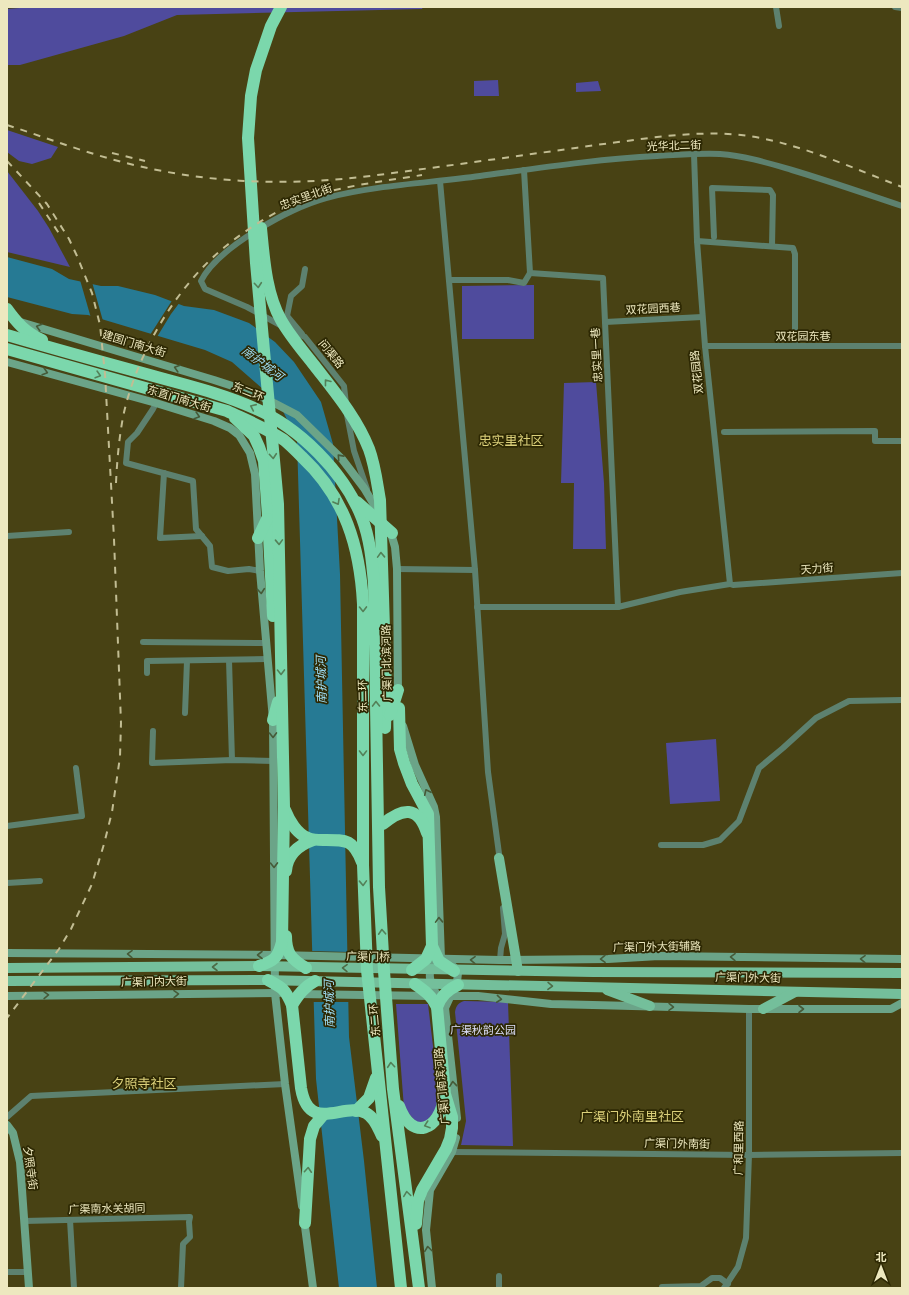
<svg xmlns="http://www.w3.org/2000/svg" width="909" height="1295" viewBox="0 0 909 1295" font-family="Signika,'Noto Sans SC',sans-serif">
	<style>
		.green { fill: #4f4b9d }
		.water { fill: #267a94 }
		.pier { fill: #484214 }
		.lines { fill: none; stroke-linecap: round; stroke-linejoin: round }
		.street { stroke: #5d816f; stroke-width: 6 }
		.secondary { stroke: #6ba488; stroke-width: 8 }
		.primary { stroke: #74bf9b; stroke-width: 10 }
		.highway { stroke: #7bd7ac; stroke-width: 12 }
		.rail { stroke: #c2bd93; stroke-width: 2; stroke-dasharray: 7 7; stroke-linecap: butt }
		.oneway { stroke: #548058 }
		.oneway2 { stroke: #465a38 }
		.oneway3 { stroke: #4d6c47 }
		.labels { text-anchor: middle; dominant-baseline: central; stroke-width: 3.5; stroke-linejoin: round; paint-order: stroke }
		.street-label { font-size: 11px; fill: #ede8bf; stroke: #2d2803 }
		.park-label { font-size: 11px; fill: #dddff9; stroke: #2d2803 }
		.water-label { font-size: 12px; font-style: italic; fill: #9fddf4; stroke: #2d2803 }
		.quarter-label { font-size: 13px; fill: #dbd07a; stroke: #2d2803 }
	</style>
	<rect width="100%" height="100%" fill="#484214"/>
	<g class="green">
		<path d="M32,7H423L422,9L177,15L124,36L20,65H7V9Z"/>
		<path d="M498,80L499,96H474V81Z"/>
		<path d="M598,81L601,91L576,92V83Z"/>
		<path d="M7,130L58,147L51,158L32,164L19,161L7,152Z"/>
		<path d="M7,171L38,211L49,228L70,267L7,252Z"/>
		<path d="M534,285V339H462V286Z"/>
		<path d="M596,382L604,483L606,549H573L574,483H561L564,383Z"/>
		<path d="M716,739L720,801L670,804L666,743Z"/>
		<path d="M464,1001L508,1002L513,1146L461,1145L466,1121L455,1012C456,1006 458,1003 464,1001Z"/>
		<path d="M396,1004H428L440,1105L424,1124L416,1122L404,1108Z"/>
	</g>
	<path class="water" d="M7,257L52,269L69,279L101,286H118L155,295L184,306L214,310L249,323L275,342L294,362L321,402L333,444L340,574L349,1037L364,1161L377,1288H339L316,1079L297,440L279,403L232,362L205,350L88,315L72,314L7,297Z"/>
	<g class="pier">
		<path d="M80,280L92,282L103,321L91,318Z"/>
		<path d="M173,299L180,302L171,314L157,337L150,335Z"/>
		<path d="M310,951L349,952L350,1002H312Z"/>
	</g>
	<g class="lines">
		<g class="street">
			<path d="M776,7L779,26"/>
			<path d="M895,7L902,8"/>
			<path d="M694,154L697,241L705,346L730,584L733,585L902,573"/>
			<path d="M524,170L530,273L603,278L618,607"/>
			<path d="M714,237L712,188L770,190L773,195L772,246"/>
			<path d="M697,241L793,248L795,254V346"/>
			<path d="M449,280H508L524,283L530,273"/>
			<path d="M605,322L702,317"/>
			<path d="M282,326L247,307L205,289L201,281C218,247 290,208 326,198C376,185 429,183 480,176C539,168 598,159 657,156C678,155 699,153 720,154C746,156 768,163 792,170C829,181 866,194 902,206"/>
			<path d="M290,330L305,337L344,386L346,404"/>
			<path d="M302,334L287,316L291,296L302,286L305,269"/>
			<path d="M705,346H902"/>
			<path d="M156,403L153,409L137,433L128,442L126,463L193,481L196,529L210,546L212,567L228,571L249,569L260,571"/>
			<path d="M347,415L354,451L367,489"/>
			<path d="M724,432L875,431V441H902"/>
			<path d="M164,473L160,538L202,536"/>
			<path d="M7,536L69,532"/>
			<path d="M397,569L475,570L440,181"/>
			<path d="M475,570L488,772L500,861"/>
			<path d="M477,607H618L680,592L730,584"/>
			<path d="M143,642L266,643"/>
			<path d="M229,660L232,760"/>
			<path d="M147,673V661L268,659"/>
			<path d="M185,713L187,661"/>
			<path d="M153,731L152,763L232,760L273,761"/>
			<path d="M7,826L82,816L76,768"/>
			<path d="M661,845H703L720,840L739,821L759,768L783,748L816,718L849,701L902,700"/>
			<path d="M7,883L40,881"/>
			<path d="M500,960L501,948L505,934L503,908"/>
			<path d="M7,1117L31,1096L285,1084"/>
			<path d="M452,1152L749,1155L902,1153"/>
			<path d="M70,1220L74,1288"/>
			<path d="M24,1221L190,1217L189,1222L190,1237L183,1244L181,1288"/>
			<path d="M7,1272H28"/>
			<path d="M499,1276V1288"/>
			<path d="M662,1287L701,1286L712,1278H720L728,1284"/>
			<path d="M724,1288L738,1267L746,1238L749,1155V1009"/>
		</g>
		<g class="secondary">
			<path d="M17,321L214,380L254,393L276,404L297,415L342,459L364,488L379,513"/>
			<path d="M7,362L156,403L214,421L230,428L239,435L250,453L255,474L260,571L273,720L275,993L285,1084L302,1206"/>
			<path d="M390,530L395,547L397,569L398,695"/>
			<path d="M403,726L415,765L434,807L436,817L441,959L442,960"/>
			<path d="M7,953L275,955L500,960L608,959L659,956L902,959"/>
			<path d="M432,965C427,975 431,987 438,996"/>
			<path d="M454,967L458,973L457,982L445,1008L457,1118"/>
			<path d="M297,994L431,996"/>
			<path d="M7,996L279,993"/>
			<path d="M447,996H478L551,1004L593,1005L749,1009H891L902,1003"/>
			<path d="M7,1125L13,1133L20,1162L29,1288"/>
			<path d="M304,1219L313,1288"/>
			<path d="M432,1288L426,1230L430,1190L452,1152L456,1138"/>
		</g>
		<g class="primary">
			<path d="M499,858L518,971"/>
			<path d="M7,968L259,966L593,972L902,973"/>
			<path d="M7,981L263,980L902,994"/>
			<path d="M607,990L650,1006"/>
			<path d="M763,1009L795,992"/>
		</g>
		<g class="highway">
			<path d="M261,228C264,259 266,293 281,320C290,336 303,351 314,365C334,391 357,418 369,449C375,465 377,483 380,500L386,692L385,728"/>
			<path d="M7,309C17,323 26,333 42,340"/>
			<path d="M7,335C55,349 102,362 150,375C185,385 221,393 254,408C299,427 344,472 362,518C370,539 372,561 374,583L379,887L384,971L393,1089L419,1288"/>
			<path d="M7,349L227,411C246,420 266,428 284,440C290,445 296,451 302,457C345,497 360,547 363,604V865L367,970L401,1288"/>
			<path d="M235,418L254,436L259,447L264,461L268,516L273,616"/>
			<path d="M357,502L392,533"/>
			<path d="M258,538L267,519"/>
			<path d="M399,708L400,749L404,763L412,784L428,814L432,946L439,961L454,971"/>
			<path d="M390,715L398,690"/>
			<path d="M273,720L278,702"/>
			<path d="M285,810C289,820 297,834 308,838C313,840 318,840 323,840C346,840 353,839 362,862"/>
			<path d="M383,824C402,808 418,805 427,833"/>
			<path d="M286,871C287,854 299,845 313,840"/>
			<path d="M286,936C286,953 291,959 306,968"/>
			<path d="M259,966C274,961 278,958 282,942L284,807L278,504L256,263L248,138L251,96L256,70L271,26L281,7"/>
			<path d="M412,970L426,959L432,946"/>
			<path d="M268,980C283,988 285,989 292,1005L301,1088C309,1135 344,1101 366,1113C375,1118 378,1128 382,1136"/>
			<path d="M415,984C425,991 432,996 437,1007L445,1094L452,1117V1128L450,1139L446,1149L422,1190L418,1201L416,1224"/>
			<path d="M292,1005C299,994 304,987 315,981"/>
			<path d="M437,1007C441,996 447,990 458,985"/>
			<path d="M399,1106C412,1142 440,1130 444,1097"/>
			<path d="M356,1111L369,1098L376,1078"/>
			<path d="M305,1223L310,1139L314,1126L324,1114"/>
		</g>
		<g class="rail">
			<path d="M7,125C47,138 86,153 126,163C205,183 281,186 362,177C440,167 518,156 596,145C644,139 693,130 741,135C795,141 852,168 902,187"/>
			<path d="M112,153L145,161"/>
			<path d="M7,161L47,204L69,239L77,256L92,293L100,325L105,374L114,539L121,723L120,757L112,812L104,844L92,884L71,929L59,949L7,1018"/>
			<path d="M39,203L62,238"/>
			<path d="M116,483C117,461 119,439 123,417C136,355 176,286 226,246C247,229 271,214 295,203C335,186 380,182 422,175"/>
		</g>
	</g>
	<defs><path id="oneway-chevron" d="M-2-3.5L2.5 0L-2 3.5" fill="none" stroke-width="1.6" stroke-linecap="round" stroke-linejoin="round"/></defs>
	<g class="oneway">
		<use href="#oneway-chevron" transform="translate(258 285) rotate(85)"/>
		<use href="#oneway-chevron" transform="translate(98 375) rotate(16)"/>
		<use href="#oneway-chevron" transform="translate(327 382) rotate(-128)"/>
		<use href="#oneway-chevron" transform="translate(253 407) rotate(-156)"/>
		<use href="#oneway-chevron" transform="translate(273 456) rotate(85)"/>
		<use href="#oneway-chevron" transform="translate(337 502) rotate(61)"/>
		<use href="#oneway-chevron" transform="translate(279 542) rotate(88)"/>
		<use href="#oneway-chevron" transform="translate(381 555) rotate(-92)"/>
		<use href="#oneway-chevron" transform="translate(363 609) rotate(89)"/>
		<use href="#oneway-chevron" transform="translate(281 672) rotate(89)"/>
		<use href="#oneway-chevron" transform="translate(376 704) rotate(-91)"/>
		<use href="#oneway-chevron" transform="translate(363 753) rotate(90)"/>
		<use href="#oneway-chevron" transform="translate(363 883) rotate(88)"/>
		<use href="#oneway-chevron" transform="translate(382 932) rotate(-93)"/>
		<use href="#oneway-chevron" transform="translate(391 1065) rotate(-95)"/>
		<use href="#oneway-chevron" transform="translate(427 1125) rotate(161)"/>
		<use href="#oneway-chevron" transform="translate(308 1170) rotate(-86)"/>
		<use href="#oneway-chevron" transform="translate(407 1194) rotate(-98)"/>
	</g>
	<g class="oneway2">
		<use href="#oneway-chevron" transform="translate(39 327) rotate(-164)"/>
		<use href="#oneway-chevron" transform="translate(177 368) rotate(-163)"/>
		<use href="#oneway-chevron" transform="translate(45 372) rotate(16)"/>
		<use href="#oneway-chevron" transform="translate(197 416) rotate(17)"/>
		<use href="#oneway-chevron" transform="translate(340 457) rotate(-132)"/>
		<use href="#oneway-chevron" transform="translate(261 591) rotate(85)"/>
		<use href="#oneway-chevron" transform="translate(273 735) rotate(89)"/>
		<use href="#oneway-chevron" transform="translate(427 792) rotate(-115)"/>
		<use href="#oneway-chevron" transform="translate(274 865) rotate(89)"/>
		<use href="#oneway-chevron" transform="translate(439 920) rotate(-92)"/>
		<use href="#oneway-chevron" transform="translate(130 954) rotate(-179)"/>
		<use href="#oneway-chevron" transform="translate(260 955) rotate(-180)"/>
		<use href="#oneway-chevron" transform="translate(733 957) rotate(-179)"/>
		<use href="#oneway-chevron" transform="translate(603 959) rotate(179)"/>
		<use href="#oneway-chevron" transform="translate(863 959) rotate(-179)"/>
		<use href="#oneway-chevron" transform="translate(473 960) rotate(-179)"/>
		<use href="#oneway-chevron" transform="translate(176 994) rotate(-1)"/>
		<use href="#oneway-chevron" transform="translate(46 995) rotate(-1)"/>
		<use href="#oneway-chevron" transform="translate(499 999) rotate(6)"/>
		<use href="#oneway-chevron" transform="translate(671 1007) rotate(1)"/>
		<use href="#oneway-chevron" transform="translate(801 1009)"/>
		<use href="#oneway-chevron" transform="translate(453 1084) rotate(-96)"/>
		<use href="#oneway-chevron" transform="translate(428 1249) rotate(-97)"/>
	</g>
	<g class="oneway3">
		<use href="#oneway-chevron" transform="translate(215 967) rotate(180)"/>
		<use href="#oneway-chevron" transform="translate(345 968) rotate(-179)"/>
		<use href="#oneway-chevron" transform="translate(550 986) rotate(1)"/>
	</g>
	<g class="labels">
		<g class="street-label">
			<text transform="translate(674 146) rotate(-2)">光华北二街</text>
			<text transform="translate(306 197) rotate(-20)">忠实里北街</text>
			<text transform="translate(653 309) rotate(-3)">双花园西巷</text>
			<text x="803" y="336">双花园东巷</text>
			<text transform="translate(134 344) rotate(17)">建国门南大街</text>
			<text transform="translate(331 354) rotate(51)">问渠路</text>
			<text transform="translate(597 355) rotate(-93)">忠实里一巷</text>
			<text transform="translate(697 372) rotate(-96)">双花园路</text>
			<text transform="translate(248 392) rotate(22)">东二环</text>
			<text transform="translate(179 399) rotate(17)">东直门南大街</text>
			<text transform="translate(817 569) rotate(-4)">天力街</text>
			<text transform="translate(387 663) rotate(-91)">广渠门北滨河路</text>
			<text transform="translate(363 696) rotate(-91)">东二环</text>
			<text transform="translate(657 947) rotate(-1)">广渠门外大街辅路</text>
			<text transform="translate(368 957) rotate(1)">广渠门桥</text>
			<text transform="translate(748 978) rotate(1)">广渠门外大街</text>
			<text transform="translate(154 982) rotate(-1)">广渠门内大街</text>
			<text transform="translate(375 1020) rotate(-95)">东二环</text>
			<text transform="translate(442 1086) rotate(-95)">广渠门南滨河路</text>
			<text transform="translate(677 1144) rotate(1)">广渠门外南街</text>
			<text transform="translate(739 1148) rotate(-89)">广和里西路</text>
			<text transform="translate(30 1168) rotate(82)">夕照寺街</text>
			<text transform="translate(107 1209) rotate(-1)">广渠南水关胡同</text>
		</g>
		<g class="park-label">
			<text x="483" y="1030">广渠秋韵公园</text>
		</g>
		<g class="water-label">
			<text transform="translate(262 364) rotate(37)">南护城河</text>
			<text transform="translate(322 680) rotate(-91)">南护城河</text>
			<text transform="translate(330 1004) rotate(-91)">南护城河</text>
		</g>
		<g class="quarter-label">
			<text x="511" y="441">忠实里社区</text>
			<text x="144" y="1084">夕照寺社区</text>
			<text x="632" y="1117">广渠门外南里社区</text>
		</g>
	</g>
	<rect width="909" height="1295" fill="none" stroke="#ede8bf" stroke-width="16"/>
	<g transform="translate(881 1267)" stroke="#2d2803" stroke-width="3" paint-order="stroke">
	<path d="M0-3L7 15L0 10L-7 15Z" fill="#ede8bf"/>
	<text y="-6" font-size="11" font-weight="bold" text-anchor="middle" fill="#ede8bf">北</text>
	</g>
</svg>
